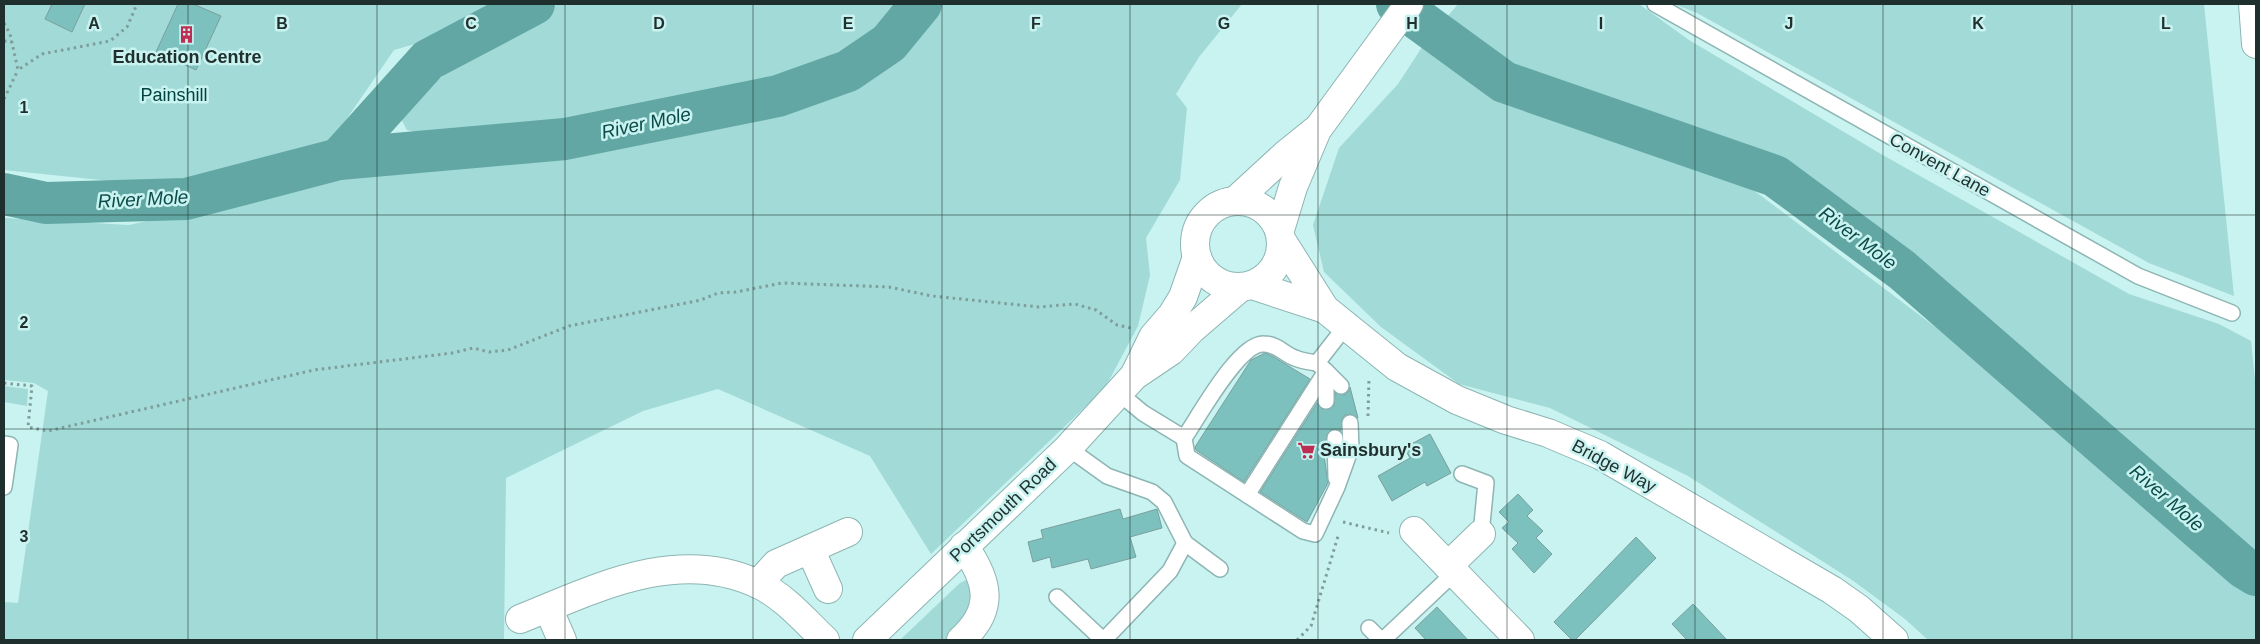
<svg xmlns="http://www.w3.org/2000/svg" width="2260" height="644" viewBox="0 0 2260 644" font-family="Helvetica,sans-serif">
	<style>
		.green { fill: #a1dad6 }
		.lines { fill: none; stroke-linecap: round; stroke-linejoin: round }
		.river { stroke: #62a7a3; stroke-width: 42 }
		.building { fill: #7cc1be; stroke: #79a09e }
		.lane-casing { stroke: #8db5b3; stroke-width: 18 }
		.street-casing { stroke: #8db5b3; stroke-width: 30 }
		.primary-casing { stroke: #8db5b3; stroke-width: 30 }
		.highway-casing { stroke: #8db5b3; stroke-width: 30 }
		.path { stroke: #7e9d9b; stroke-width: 3; stroke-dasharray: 2.5 4; stroke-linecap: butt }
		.lane { stroke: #fff; stroke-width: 15 }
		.street { stroke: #fff; stroke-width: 28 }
		.primary { stroke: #fff; stroke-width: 28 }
		.highway { stroke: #fff; stroke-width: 28 }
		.grid { fill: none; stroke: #1f2f2e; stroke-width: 1; stroke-opacity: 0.55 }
		.labels { text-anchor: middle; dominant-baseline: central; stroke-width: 5; stroke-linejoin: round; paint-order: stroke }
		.poi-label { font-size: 18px; font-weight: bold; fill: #1f2f2e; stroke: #c9f3f0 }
		.park-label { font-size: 18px; fill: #004240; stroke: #c9f3f0 }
		.street-label { font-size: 18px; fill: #1f2f2e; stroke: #c9f3f0 }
		.water-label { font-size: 19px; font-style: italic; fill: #0b4b49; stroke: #c9f3f0 }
		.grid-label { font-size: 16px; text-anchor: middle; font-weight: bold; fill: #1f2f2e; stroke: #c9f3f0; stroke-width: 5; stroke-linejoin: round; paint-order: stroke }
	</style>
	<rect width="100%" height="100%" fill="#c9f3f0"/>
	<g class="green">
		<path d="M4,4H490L422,42L394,50L324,152L178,188L4,170Z"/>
		<path d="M558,4H905L880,33L831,64L632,117L521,130L424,134L407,130L400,117C439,70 505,32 558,4Z"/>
		<path d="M935,4H1242L1199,57L1176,94L1187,108L1180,180L1146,238L1150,275L1138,326L1105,388L931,554L870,456L718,389L643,411L506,478L504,640H4V602L18,603L48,391L34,383L4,380V218L129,225L324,182L711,127L859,83L882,70Z"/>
		<path d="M1458,4H1639L1689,40L1881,154L2129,294L2219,324L2251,341L2256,389V556L1872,224L1769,156L1514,67L1447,17Z"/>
		<path d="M1674,4H2204L2234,296L2149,263L1697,13Z"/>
		<path d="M1426,41L1508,105L1752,189L1942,332L2214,563L2256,594V640H1928L1905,619L1852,580L1688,476L1550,408L1459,384L1381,327L1324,272L1313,225L1339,148L1398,84Z"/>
		<path d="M4,386L28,389L27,406L4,402Z"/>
		<path d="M968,579L975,611L949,640H900L960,583Z"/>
	</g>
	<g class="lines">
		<g class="river">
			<path d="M1397,4L1504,82L1775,176L1902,270L2243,567L2256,575"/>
			<path d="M339,159L428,60L534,4"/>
			<path d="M4,194L46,203L186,199L339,159L565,139L778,96L848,71L889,43L921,4"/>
		</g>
	</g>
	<g class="building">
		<path d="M52,4H85L72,32L45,19Z"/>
		<path d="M178,4H193L221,16L196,70L156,52Z"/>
		<path d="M1265,353L1272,356L1310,379L1244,482L1196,450L1195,447L1251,360Z"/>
		<path d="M1350,387L1358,418L1350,414L1345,415L1342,419L1341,431L1335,429L1331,430L1327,434L1326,441H1322L1328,483L1307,522L1260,492L1317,403L1322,409H1330L1334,405L1335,393L1344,395L1348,392Z"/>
		<path d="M1430,434L1451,473L1427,486L1425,482L1392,501L1378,476L1410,458L1404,448Z"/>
		<path d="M1518,494L1533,510L1527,516L1543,531L1536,538L1552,554L1534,573L1512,549L1518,543L1502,528L1509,522L1499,512Z"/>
		<path d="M1120,509L1123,519L1157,509L1162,528L1130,537L1136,557L1091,569L1088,559L1052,568L1050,557L1033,562L1028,542L1043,538L1041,530Z"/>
		<path d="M1636,537L1656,558L1575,640H1572L1554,622Z"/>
		<path d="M1693,604L1727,640H1687L1672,624Z"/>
		<path d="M1437,607L1468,640H1426L1415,628Z"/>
	</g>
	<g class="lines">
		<defs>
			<g id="lane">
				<path d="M1655,4L2138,276L2232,313"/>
				<path d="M1326,371L1341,386"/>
				<path d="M1119,393L1143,413L1184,438C1198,418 1239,342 1264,344C1277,344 1284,354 1295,358C1302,361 1310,362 1317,363L1345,327"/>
				<path d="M1326,401V373"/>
				<path d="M1184,438L1187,456L1303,531L1315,534L1337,487L1351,448L1350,423"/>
				<path d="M1335,438L1336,478"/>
				<path d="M4,444L10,445L4,487"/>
				<path d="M1068,448L1107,476L1152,492L1164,502L1185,543L1220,569"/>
				<path d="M1462,474L1486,483L1481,534"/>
				<path d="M1247,495L1326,371L1317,363"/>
				<path d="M1057,597L1103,640"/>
				<path d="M1369,628L1381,640"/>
				<path d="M1104,640L1170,571L1185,543"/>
				<path d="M1383,640L1454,573"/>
			</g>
			<g id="street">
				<path d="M1282,241L1325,309L1397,367L1457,400L1506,420L1548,433L1600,455L1832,590L1859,609L1894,640"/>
				<path d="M1252,285L1325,309"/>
				<path d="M1414,531L1520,640"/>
				<path d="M810,549L828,589"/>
				<path d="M1448,566L1481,534"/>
				<path d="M758,584L776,564L848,532"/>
				<path d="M548,608L562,640"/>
				<path d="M520,619C595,589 677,546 758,584C784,596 805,621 825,640"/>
				<path d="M961,640C995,609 989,582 964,546"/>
			</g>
			<g id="primary">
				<path d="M1236,200L1285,155L1316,130"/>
				<circle cx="1238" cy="244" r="43"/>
				<path d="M1280,230L1293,187L1317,130L1409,4"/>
				<path d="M1135,374L1153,337L1172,315L1183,297L1197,257"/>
				<path d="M867,640L1068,448L1134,376L1171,351L1191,330L1241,287"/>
			</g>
			<path id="highway" d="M2253,4L2256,44"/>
		</defs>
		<use href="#lane" class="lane-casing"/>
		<use href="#street" class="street-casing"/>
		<use href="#primary" class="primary-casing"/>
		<use href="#highway" class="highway-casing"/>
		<g class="path">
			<path d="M4,23L10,34L18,70L42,54L110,41L127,27L137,4"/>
			<path d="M4,41L12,42"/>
			<path d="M4,99L18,70"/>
			<path d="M4,383L32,386L28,427L48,431L314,370L452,353L473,348L489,352L508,350L569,326L701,300L718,293L736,292L782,283L889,287L932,296L1039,307L1075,304L1096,310L1117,325L1131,328"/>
			<path d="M1368,416L1369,378"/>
			<path d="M1343,522L1389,533"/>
			<path d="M1297,640L1311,626L1339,533"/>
		</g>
		<use href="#lane" class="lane"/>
		<use href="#street" class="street"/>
		<use href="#primary" class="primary"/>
		<use href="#highway" class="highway"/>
	</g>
	<path class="grid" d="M188,4V640M377,4V640M565,4V640M753,4V640M942,4V640M1130,4V640M1318,4V640M1507,4V640M1695,4V640M1883,4V640M2072,4V640M4,215H2256M4,429H2256"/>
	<defs>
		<symbol id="building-bare" viewBox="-9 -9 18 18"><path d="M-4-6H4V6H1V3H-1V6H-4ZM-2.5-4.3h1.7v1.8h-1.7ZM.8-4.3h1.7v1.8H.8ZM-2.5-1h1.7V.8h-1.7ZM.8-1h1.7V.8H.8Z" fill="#be2d52" stroke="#c9f3f0" stroke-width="2.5" paint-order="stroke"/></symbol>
		<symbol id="supermarket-bare" viewBox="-9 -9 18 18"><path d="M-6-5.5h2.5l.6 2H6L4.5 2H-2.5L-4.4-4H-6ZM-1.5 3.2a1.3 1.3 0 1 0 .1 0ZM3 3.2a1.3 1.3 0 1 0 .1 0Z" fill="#be2d52" stroke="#c9f3f0" stroke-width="2.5" paint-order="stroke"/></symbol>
	</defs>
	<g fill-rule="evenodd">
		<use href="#building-bare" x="174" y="22" width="25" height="25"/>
		<use href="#supermarket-bare" x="1294" y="438" width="25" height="25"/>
	</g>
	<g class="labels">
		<g class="poi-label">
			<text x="187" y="57">Education Centre</text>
			<text x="1320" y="450" text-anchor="start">Sainsbury's</text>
		</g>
		<g class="park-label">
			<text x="174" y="95">Painshill</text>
		</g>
		<g class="street-label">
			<text transform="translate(1940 165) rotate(29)">Convent Lane</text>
			<text transform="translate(1614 466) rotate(28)">Bridge Way</text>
			<text transform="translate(1003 510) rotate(-44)">Portsmouth Road</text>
		</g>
		<g class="water-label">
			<text transform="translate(646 123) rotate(-12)">River Mole</text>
			<text transform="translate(143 199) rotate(-3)">River Mole</text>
			<text transform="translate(1858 238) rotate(37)">River Mole</text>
			<text transform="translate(2167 498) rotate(41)">River Mole</text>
		</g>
	</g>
	<g class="grid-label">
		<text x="94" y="29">A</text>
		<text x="282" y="29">B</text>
		<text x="471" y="29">C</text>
		<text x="659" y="29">D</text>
		<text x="848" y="29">E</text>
		<text x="1036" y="29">F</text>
		<text x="1224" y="29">G</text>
		<text x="1412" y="29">H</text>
		<text x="1601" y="29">I</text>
		<text x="1789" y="29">J</text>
		<text x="1978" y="29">K</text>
		<text x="2166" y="29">L</text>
		<text x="24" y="113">1</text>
		<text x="24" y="328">2</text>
		<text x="24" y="542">3</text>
	</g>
	<rect width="2260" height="644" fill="none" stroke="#1f2f2e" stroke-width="10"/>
</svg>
